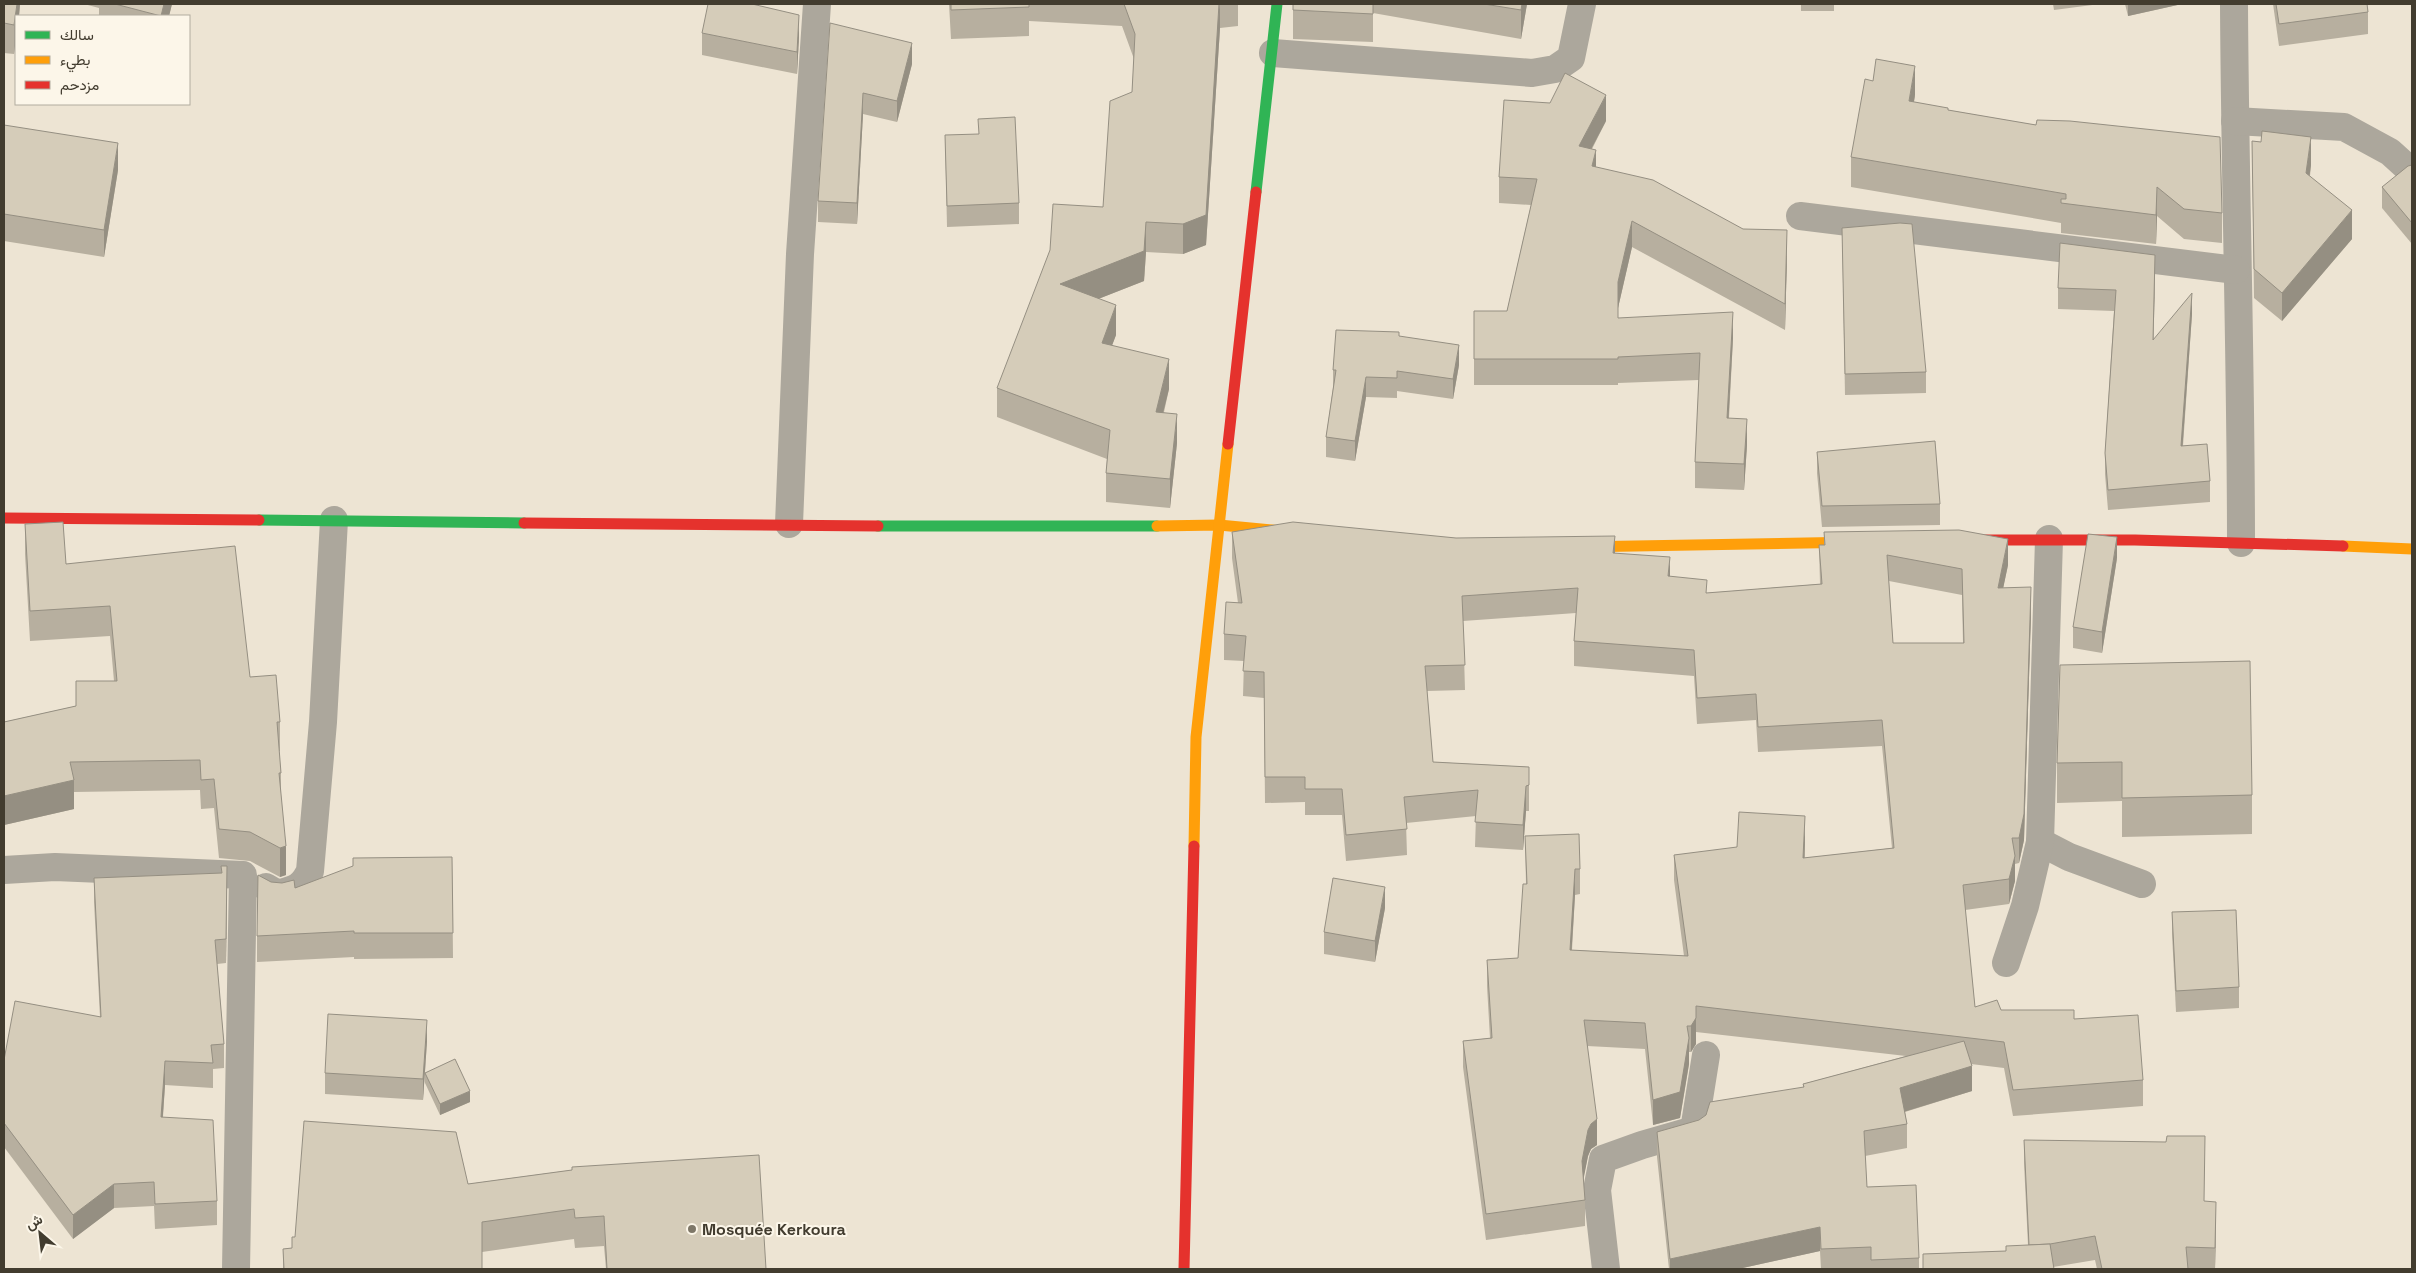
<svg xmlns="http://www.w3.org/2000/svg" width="2416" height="1273" viewBox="0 0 2416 1273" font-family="'Space Grotesk',Vazirmatn,sans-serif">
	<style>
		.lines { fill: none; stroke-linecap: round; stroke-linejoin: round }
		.street { stroke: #aca79c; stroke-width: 28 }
		.fast { stroke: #30b455; stroke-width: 11 }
		.slow { stroke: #ff9f0a; stroke-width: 11 }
		.jam { stroke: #e5322d; stroke-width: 11 }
		.wall { fill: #b7af9f; fill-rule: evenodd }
		.shaded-wall { fill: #958f82 }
		.building { fill: #d5ccb9; stroke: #958f82; fill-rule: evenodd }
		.poi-dot { fill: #7e7768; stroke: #fcf6e9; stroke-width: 2 }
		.labels { text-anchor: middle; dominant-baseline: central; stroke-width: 4; stroke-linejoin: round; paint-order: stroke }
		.poi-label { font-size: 16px; font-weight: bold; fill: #423c2f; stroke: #fcf6e9; text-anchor: start }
	</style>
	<rect width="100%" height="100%" fill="#ede4d3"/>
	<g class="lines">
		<g class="street">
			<path d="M2234,4C2235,184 2241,363 2241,543"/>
			<path d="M1273,53L1532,73L1555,69L1571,58L1582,4"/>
			<path d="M2235,121L2344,127L2390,152L2412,172"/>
			<path d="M1800,216L2236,270"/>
			<path d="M789,524L800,254L817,4"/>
			<path d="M2040,842L2069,857L2142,884"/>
			<path d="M4,870L55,867L243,875L236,1269"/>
			<path d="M266,887L278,894C295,889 302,888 310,871L323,722L334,520"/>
			<path d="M2006,963L2025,906L2040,842L2049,539"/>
			<path d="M1606,1269L1597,1190L1603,1159L1642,1145L1694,1130L1706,1055"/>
		</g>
		<g class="fast">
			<path d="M1256,192L1277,4"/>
			<path d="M259,520L524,523"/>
			<path d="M878,526H1157"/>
		</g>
		<g class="slow">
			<path d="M1157,526L1219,525L1292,532"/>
			<path d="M2343,546L2412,549"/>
			<path d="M1577,547L1861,542"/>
			<path d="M1194,846L1196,737L1228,444"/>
		</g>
		<g class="jam">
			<path d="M1228,444L1256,192"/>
			<path d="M4,518L259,520"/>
			<path d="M524,523L878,526"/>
			<path d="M1969,540H2135L2343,546"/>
			<path d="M1184,1269L1194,846"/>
		</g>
	</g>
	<g class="wall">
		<path d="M4,4H20L19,16H16V37L14,54L4,53Z"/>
		<path d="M84,4H172L169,16H99V8Z"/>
		<path d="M949,4H1238V26L1220,28L1206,245L1183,254L1146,252L1144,281L1098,299L1116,335L1112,345L1169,389L1164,412L1177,443L1170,508L1106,502V473L1107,459L997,417V388L1103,207L1132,92L1134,59L1122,26L1029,21V36L951,39Z"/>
		<path d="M1293,4H1527L1521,39L1373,13V42L1293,39Z"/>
		<rect x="1801" y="4" width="33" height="7"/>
		<path d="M2053,4H2100L2054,10Z"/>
		<path d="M2125,4H2182L2128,16Z"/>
		<path d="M2273,4H2367L2368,12V34L2279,46Z"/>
		<path d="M830,23L912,64L897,122L863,114L857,224L818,222V201Z"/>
		<path d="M702,33L799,37L797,74L702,55Z"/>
		<path d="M1915,95L1914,102L1948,110L2036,125L2222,213V243L2184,239L2157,216L2156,244L2061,233V223L1851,187V157Z"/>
		<path d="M1606,121L1592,149L1596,167L1787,256L1785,330L1632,247L1618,308V318L1733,338L1729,418L1747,445L1744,490L1695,488V462L1699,380L1618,383V385H1474V311H1507L1531,205L1499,203V177Z"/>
		<path d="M4,125L118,170L104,257L4,241Z"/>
		<path d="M945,135L1019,203V224L947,227Z"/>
		<path d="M2252,141L2261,142L2311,165L2310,176L2352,239L2282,321L2254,298Z"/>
		<path d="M2412,165V244L2382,208V187Z"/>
		<path d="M1842,228L1926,372V393L1845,395Z"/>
		<path d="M2155,276L2153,340L2192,314L2183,446L2210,481V502L2108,510L2105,474V453L2114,311L2058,309V288Z"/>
		<path d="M1399,336L1459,365L1453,399L1397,391V398L1366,397L1355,461L1326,457V437L1333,388V370Z"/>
		<path d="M1817,452L1940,504V525L1822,527L1817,473Z"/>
		<path d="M25,524L66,564L250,677L280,722V751H279L281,773V796L286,875L280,877L250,861L219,858L214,808L201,809L200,790L74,792V809L4,825V722L76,706L114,681L110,636L30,641L25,554Z"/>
		<path d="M1232,532L1615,553L1707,593L1820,584L1819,545H1824V532L2008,565L2003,588L2031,613L2024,840L2019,863L2015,864V881L2009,904L1965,910L1975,1007L2074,1019L2143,1080V1106L2013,1116L2004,1068L1971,1064L1972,1091L1905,1112L1907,1124V1148L1865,1156L1867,1187L1919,1258V1269H1821L1820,1251L1738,1269H1669L1657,1157V1132L1803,1088V1084L1906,1056L1696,1032V1044L1691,1052H1689V1064L1680,1118L1653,1125L1645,1049L1587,1046L1597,1145L1591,1149L1588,1156L1583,1179L1585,1200V1226L1486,1240L1463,1067V1041L1490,1038L1487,986V960L1518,958L1526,884L1525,836L1580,869V894L1575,895L1572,950L1684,956L1674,880V855L1805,842V858L1892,848L1882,746L1758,752L1756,720L1697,724L1694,676L1574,666V641L1576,613L1463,621L1465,690L1427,691L1433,762L1529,767V811H1526L1523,850L1475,847L1476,816L1406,823L1407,855L1346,861L1342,815H1305V802L1265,803L1264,698L1243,696L1244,661L1224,660V634L1238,603L1232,558ZM1889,581L1962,595L1963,643H1893Z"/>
		<path d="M2117,558L2102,653L2073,648V627Z"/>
		<path d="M2060,665L2252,795V834L2122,837V801L2057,803V763Z"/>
		<path d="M452,857L453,958L354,959V957L257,962V936L271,882L295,888Z"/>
		<path d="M221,866L227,890L226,963L217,964L224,1044V1068L213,1069V1088L165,1085L163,1117L217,1201V1225L155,1229L154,1206L114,1208L73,1239L4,1147V1060L100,1017L94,902V878L221,873Z"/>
		<path d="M1385,908L1375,962L1324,954V932Z"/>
		<path d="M2172,912L2239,987V1008L2176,1012L2172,934Z"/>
		<path d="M427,1041L423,1100L325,1094V1073Z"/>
		<path d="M425,1073L470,1102L440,1115L425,1083Z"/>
		<path d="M2024,1140L2204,1201L2216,1225L2215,1269H2097L2095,1260L2053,1267L2054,1269H1923V1254L2006,1251L2028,1245L2024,1163Z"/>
		<path d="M572,1170L766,1269H606L604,1246L575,1248L574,1239L482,1252V1269H283V1249L292,1248V1237H295L468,1184Z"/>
	</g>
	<g class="shaded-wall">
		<path d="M17,4H20L19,16H16V37L14,54V25Z"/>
		<path d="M164,4H172L169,16H161Z"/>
		<path d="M1220,4V28L1206,245L1183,254V224Z"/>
		<path d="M1522,4H1527L1521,39V10Z"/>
		<path d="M2128,4H2182L2128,16Z"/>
		<path d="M799,15V37L797,74V52Z"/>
		<path d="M912,43V64L897,122V101Z"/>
		<path d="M1915,66V95L1909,130V101Z"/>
		<path d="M5,88V115L4,123V96Z"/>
		<path d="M863,93V114L857,224V203Z"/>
		<path d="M1606,95V121L1579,172V146Z"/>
		<path d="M2311,137V165L2306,201V173Z"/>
		<path d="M118,143V170L104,257V230Z"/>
		<path d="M1596,150V176L1592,166Z"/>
		<path d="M2157,187V216L2156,244V215Z"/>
		<path d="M2352,210V239L2282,321V293Z"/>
		<path d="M1632,221V247L1618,308V282Z"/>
		<path d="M1146,222V252L1144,281L1060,314V284Z"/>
		<path d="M1787,230V256L1785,330V304Z"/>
		<path d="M2155,255V276L2153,361V340Z"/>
		<path d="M2192,293V314L2181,467V446Z"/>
		<path d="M1116,305V335L1102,372V343Z"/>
		<path d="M1733,312V338L1727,444V418Z"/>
		<path d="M1459,345V365L1453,399V379Z"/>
		<path d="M1169,359V389L1156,441V412Z"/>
		<path d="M1366,377V397L1355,461V441Z"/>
		<path d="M1177,414V443L1170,508V479Z"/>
		<path d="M1747,419V445L1744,490V464Z"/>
		<path d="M1615,536V561L1613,553Z"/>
		<path d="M2117,537V558L2102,653V632Z"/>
		<path d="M2008,539V565L1998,613V588Z"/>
		<path d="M1670,557V583L1668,576Z"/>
		<path d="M2031,587V613L2024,840L2019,863V838Z"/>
		<path d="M74,780V809L4,825V796Z"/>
		<path d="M1526,786V811L1523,850V825Z"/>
		<path d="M1805,816V842L1803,883V858Z"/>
		<path d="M286,846V875L280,877V848Z"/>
		<path d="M2015,856V881L2009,904V879Z"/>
		<path d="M227,866V890L226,963V939Z"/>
		<path d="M1575,869V895L1570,975V950Z"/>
		<path d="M1385,887V908L1375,962V941Z"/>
		<path d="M1696,1006V1044L1691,1052V1026Z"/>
		<path d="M427,1020V1041L423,1100V1079Z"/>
		<path d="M1689,1038V1064L1680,1118L1653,1125V1100Z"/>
		<path d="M165,1061V1085L161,1141V1117Z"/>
		<path d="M1972,1066V1091L1900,1113V1088Z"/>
		<path d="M470,1091V1102L440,1115V1104Z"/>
		<path d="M1597,1119V1145L1591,1149L1588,1156L1582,1187V1161L1588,1130L1591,1124Z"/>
		<path d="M114,1184V1208L73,1239V1215Z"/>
		<path d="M2216,1202V1225L2215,1269V1248Z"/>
		<path d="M1820,1227V1251L1738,1269H1670V1259Z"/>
	</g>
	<g class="building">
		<path d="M4,4H17L14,25L4,23Z"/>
		<path d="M115,4H164L161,16Z"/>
		<path d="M708,4H752L799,15L797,52L702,33Z"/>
		<path d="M951,4H1029V7L951,10Z"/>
		<path d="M1124,4H1219L1206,215L1183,224L1146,222L1144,251L1060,284L1116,305L1102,343L1169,359L1156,412L1177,414L1170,479L1106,473L1110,430L997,388L1050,250L1053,204L1103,207L1110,101L1132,92L1135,34Z"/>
		<path d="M1293,4H1373V14L1293,10Z"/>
		<path d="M1484,4H1522L1521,10Z"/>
		<path d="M2276,4H2367L2368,12L2279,24Z"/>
		<path d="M830,23L912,43L897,101L863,93L857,203L818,201Z"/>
		<path d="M1876,59L1915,66L1909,101L1948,108V110L2036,125L2037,120L2070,121L2220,137L2222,213L2184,209L2157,187L2156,215L2061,203V199H2066V194L1851,157L1865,79L1873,81Z"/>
		<path d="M1565,73L1606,95L1579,146L1596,150L1592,166L1653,180L1743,229L1787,230L1785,304L1632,221L1618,282V318L1733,312L1727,418L1747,419L1744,464L1695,462L1700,353L1618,357V359H1474V311H1507L1537,179L1499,177L1504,100L1550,103Z"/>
		<path d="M1015,117L1019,203L947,206L945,135L979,134L978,119Z"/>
		<path d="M4,125L118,143L104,230L4,214Z"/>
		<path d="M2262,131L2311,137L2306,173L2352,210L2282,293L2254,269L2252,141L2261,142Z"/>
		<path d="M2412,165V223L2382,187L2408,166Z"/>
		<path d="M1900,223L1912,224L1926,372L1845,374L1842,228Z"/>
		<path d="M2060,243L2155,255L2153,340L2192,293L2181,446L2207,444L2210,481L2108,490L2105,453L2116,290L2058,288Z"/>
		<path d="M1336,330L1399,332V336L1459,345L1453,379L1397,371V378L1366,377L1355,441L1326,437L1336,370H1333Z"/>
		<path d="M1935,441L1940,504L1822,506L1817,452Z"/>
		<path d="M63,522L66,564L235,546L250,677L276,675L280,722H277L281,773H279L286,846L280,848L250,832L219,829L214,779L201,780L200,760L70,762L74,780L4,796V722L76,706V681H117L110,606L30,611L25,524Z"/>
		<path d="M1293,522L1456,538L1615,536L1613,553L1670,557L1668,576L1707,580L1706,593L1822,584L1819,545H1825L1824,532L1959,530L2008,539L1998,588L2031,587L2024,814L2019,838H2012L2015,856L2009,879L1963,885L1975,1007L1997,1000L2001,1010H2074V1019L2138,1015L2143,1080L2013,1090L2004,1042L1696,1006V1018L1691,1026H1687L1689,1038L1680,1092L1653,1100L1645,1023L1584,1020L1597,1119L1591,1124L1588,1130L1582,1161L1585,1200L1486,1214L1463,1041L1492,1038L1487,960L1518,958L1523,884H1527L1525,836L1579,834L1580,869H1575L1570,950L1688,956L1674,855L1737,847L1739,812L1805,816L1803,858L1894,848L1882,720L1758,727L1756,694L1697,698L1694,650L1574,641L1578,588L1462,596L1465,665L1425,666L1433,762L1529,767V785L1526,786L1523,825L1475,822L1478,790L1404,797L1407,829L1346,835L1342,789H1305V777H1265L1264,672L1243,671L1246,636L1224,634L1226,602L1242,603L1232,532ZM1887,555L1962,569L1964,643H1893Z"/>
		<path d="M2088,534L2117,537L2102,632L2073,627Z"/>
		<path d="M2250,661L2252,795L2122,798V762L2057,763L2060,665Z"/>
		<path d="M452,857L453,933H354V931L257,936L258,875L271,882L282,883L294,880L295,888L353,866V858Z"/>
		<path d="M221,866H227L226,939L215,940L224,1044L211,1045L213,1063L165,1061L161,1117L213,1120L217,1201L155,1204L154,1182L114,1184L73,1215L4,1123V1060L15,1001L101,1017L94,878L222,873Z"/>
		<path d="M1333,878L1385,887L1375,941L1324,932Z"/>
		<path d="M2236,910L2239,987L2176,991L2172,912Z"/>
		<path d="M328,1014L427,1020L423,1079L325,1073Z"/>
		<path d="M1964,1041L1972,1066L1900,1088L1907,1124L1864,1131L1867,1187L1916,1185L1919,1258L1871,1260V1247L1821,1249L1820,1227L1670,1259L1657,1132L1699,1120L1706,1115L1710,1102L1804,1087L1803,1084Z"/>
		<path d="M455,1059L470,1091L440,1104L425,1073Z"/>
		<path d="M304,1121L456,1132L468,1184L572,1170V1167L759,1155L766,1269H607L604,1216L575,1218L574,1209L482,1222V1269H284L283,1249L292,1248V1237H295Z"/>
		<path d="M2167,1136H2205L2204,1201L2216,1202L2215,1248L2186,1247L2188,1269H2102L2095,1236L2050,1244L2029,1245L2024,1140L2166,1142Z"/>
		<path d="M2050,1244L2054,1269H1923V1254L2006,1251V1246Z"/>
	</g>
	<circle class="poi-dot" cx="692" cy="1229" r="5"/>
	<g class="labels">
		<g class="poi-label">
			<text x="702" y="1229">Mosquée Kerkoura</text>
		</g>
	</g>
	<rect width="2416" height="1273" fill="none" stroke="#423c2f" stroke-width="10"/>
	<rect x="15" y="15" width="175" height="90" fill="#fcf6e9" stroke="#b2ac9f"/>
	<rect x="25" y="31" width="25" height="8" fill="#30b455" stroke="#b2ac9f"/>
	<text x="60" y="40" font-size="15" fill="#423c2f">سالك</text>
	<rect x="25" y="56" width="25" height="8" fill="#ff9f0a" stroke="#b2ac9f"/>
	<text x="60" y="65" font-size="15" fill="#423c2f">بطيء</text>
	<rect x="25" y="81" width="25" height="8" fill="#e5322d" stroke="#b2ac9f"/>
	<text x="60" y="90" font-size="15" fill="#423c2f">مزدحم</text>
	<g transform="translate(40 1233) rotate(332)" stroke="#fcf6e9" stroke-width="4" paint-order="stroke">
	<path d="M0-4L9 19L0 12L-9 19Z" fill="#423c2f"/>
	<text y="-8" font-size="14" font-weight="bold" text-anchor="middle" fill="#423c2f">ش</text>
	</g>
</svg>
